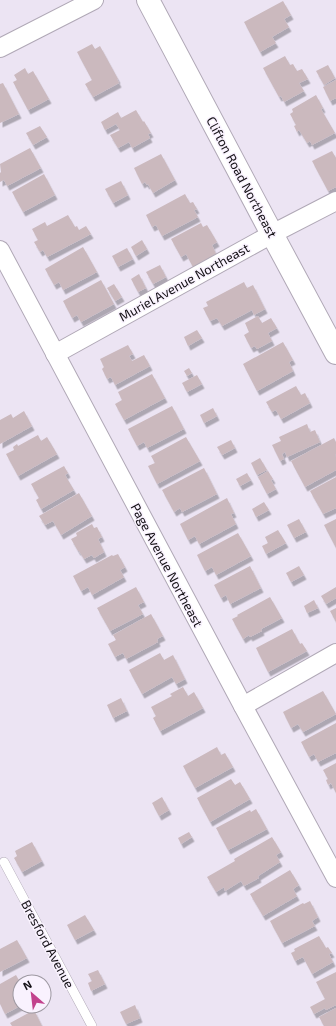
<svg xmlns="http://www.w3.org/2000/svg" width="336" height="1026" viewBox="0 0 336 1026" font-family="'Exo 2',sans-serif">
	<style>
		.building { fill: #cbb9be; filter: url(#shadow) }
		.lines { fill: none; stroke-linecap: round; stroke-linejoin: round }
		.service-casing { stroke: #b0a8b6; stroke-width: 10 }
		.minor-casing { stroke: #b0a8b6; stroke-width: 20 }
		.tertiary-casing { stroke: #b0a8b6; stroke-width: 24 }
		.service { stroke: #fff; stroke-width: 9 }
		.minor { stroke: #fff; stroke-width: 18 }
		.tertiary { stroke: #fff; stroke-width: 22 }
		.labels { text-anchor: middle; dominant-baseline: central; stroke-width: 3; stroke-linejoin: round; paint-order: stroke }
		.street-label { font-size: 13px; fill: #131015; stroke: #f9f2fe }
	</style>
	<defs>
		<filter id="shadow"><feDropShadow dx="2.5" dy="4.5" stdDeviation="0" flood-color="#0004"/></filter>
	</defs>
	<rect width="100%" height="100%" fill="#ece4f3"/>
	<g class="building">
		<path d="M283,1L291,15L284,19L289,27L272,37L276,43L260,52L244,22Z"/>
		<path d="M92,44L95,49L100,46L118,79H117L119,83L93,97L85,84L92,80L77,52Z"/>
		<path d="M285,56L290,65L293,64L297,71L302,69L308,79L299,83L304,91L284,102L281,96L279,97L263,68Z"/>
		<path d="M328,65L335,78L324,85L316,71Z"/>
		<path d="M25,68L28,74L33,71L49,99L28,110L13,82L17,80L14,75Z"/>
		<path d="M336,80V98L330,101L323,87Z"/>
		<path d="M3,83L19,114L0,123V84Z"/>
		<path d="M316,95L323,108L321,109L335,133L312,145L310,141L307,143L299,130L297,132L294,126L296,125L290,114L293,112L292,109Z"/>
		<path d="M136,110L143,122L144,121L151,133L148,134L150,138L132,148L129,142L118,148L110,135L120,130L116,124L105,130L101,122L118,112L121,118Z"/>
		<path d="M40,126L47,137L33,145L26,133Z"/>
		<path d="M30,148L41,168L7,186L4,180L0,182V173L1,172L0,164Z"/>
		<path d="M332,151L336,158V187L328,191L312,161Z"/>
		<path d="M161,154L175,180L153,193L148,184L147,185L145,182L142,184L134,168Z"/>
		<path d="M44,174L55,195L23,212L12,192Z"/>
		<path d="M121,181L128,195L113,203L105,189Z"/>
		<path d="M185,194L190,203L193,202L197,209L194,210L198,217L162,236L156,225L152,227L146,215Z"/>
		<path d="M68,215L75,227L77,226L79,230L86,226L91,234L47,257L43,250L40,252L34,242L38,240L32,229L45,222L47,226Z"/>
		<path d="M201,223L203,227L207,225L217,242L212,245L216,254L193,267L186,254L181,257L171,239Z"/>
		<path d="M142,240L147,249L136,256L131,247Z"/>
		<path d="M83,247L97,272L63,290L59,282L54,285L45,269Z"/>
		<path d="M127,248L133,259L118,267L112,256Z"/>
		<path d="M160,265L166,277L153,284L146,272Z"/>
		<path d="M139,274L146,288L138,292L131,279Z"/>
		<path d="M101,280L114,304L81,322L77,315L72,318L63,301Z"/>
		<path d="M244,282L247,288L253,285L265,309L254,315L252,310L222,326L217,318L210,321L203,308L208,306L206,302Z"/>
		<path d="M114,284L122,297L115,301L107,288Z"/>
		<path d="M258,316L262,323L271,318L277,328L268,333L272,341L257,349L255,346L251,348L244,335L249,332L245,323Z"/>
		<path d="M197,330L202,338L188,346L184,337Z"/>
		<path d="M283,342L293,360L289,362L293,371L257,391L243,364Z"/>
		<path d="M128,345L133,354L129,356L132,361L144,355L150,366L115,385L111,377L107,379L102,369L104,367L100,359Z"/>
		<path d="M189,368L192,373L187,376L184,371Z"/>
		<path d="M152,374L165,398L124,420L115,404L122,400L118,392Z"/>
		<path d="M197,375L202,384L187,392L182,383Z"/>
		<path d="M296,386L301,395L305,393L310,403L281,419L276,410L272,412L266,402Z"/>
		<path d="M172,406L184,429L147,448L144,442L137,446L128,429Z"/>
		<path d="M213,408L217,416L204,423L200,415Z"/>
		<path d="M24,411L32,426L0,444V420L11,414L13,418Z"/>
		<path d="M307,424L310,432L315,430L320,442L287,457L285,452L282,454L284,459L280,461L272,445L281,441L279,437Z"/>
		<path d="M38,435L41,441L47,437L57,454L18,476L6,454L14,450L13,447L17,444L18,446Z"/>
		<path d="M186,437L200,461L157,484L148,466L155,463L151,456Z"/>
		<path d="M334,438L336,442V454L335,455L336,457V470L305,487L291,461Z"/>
		<path d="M231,440L235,448L222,455L217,447Z"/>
		<path d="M260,458L267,470L257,475L251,463Z"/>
		<path d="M64,466L68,473L65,475L74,490L41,509L36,500L39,498L31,484Z"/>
		<path d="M204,468L217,494L182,512L180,508L174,512L162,490Z"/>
		<path d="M268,471L273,479L271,480L276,489L267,494L258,477Z"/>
		<path d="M247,473L251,480L240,486L236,479Z"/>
		<path d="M336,477V508L323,514L310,491Z"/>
		<path d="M79,493L92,516L61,535L53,521L45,525L39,516Z"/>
		<path d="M227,498L234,513L231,514L236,524L199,544L195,536L188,540L180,524Z"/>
		<path d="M264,502L269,510L256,517L252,509Z"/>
		<path d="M299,519L306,532L294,538L287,525Z"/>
		<path d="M336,519V548L324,525Z"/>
		<path d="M92,524L94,528L97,527L102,537L98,539L104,552L94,558L92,555L84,559L79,551H78L71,539L77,536L76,533Z"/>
		<path d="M278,530L286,543L266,554L262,546L268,543L265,537Z"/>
		<path d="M238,533L251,556L216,575L212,567L205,571L197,555Z"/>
		<path d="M118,554L125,567L120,570L124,577L92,595L88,587L81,591L73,576L112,555L113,556Z"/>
		<path d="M250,566L261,588L230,604L226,595L221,598L214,585Z"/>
		<path d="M299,566L304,575L291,582L286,573Z"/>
		<path d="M136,587L144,602L138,605L143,614L110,631L97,608Z"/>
		<path d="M336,587V598L326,604L321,596Z"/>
		<path d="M270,597L282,618L261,629L262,631L250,637L249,635L243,639L232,619L238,616L237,615Z"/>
		<path d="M314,600L318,608L307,613L304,606Z"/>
		<path d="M336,608V622L330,611Z"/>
		<path d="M151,614L163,636L157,639L158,642L126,659L123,653L115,657L108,644L116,640L113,635Z"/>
		<path d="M292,629L300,644L302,643L307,651L268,672L256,648Z"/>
		<path d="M160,653L164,660L173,655L185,679L176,684L172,677L142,694L129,670Z"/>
		<path d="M183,687L188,696L194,692L203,708L160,731L153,718L156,716L151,707L172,696L170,694Z"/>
		<path d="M323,691L336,714L303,732L298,724L291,728L283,712Z"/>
		<path d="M121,698L127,711L113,718L107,705Z"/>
		<path d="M336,723V753L318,762L314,754L309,757L301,742Z"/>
		<path d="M217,747L221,755L225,753L233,767L195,788L183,766Z"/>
		<path d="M336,763V793L331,783L328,785L326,780L328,779L323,770Z"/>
		<path d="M231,779L235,785L240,782L250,799L210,822L197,798Z"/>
		<path d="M162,797L169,810L159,816L152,803Z"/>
		<path d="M256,809L267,829L228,850L216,828L250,810L251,812Z"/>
		<path d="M189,832L192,837L181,844L178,838Z"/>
		<path d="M272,837L281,852L276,855L280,862L258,876L259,878L244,886L241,881L225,891L224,887L216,892L207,877L235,861L234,859Z"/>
		<path d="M32,842L42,861L22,872L14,858L17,856L15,851Z"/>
		<path d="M290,870L299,885L293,889L297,896L263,916L250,894Z"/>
		<path d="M310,901L318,917L312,921L315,926L282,943L270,921L303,903L304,904Z"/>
		<path d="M85,915L94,930L75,940L67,925Z"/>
		<path d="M319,936L326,948L328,947L332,953L329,954L333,962L312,974L303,957L295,961L291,953L295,951L294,949Z"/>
		<path d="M17,940L27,958L0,972V949Z"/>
		<path d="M98,970L105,984L91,991L88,983L92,981L88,974Z"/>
		<path d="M336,972V1005L326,1010L325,1008L314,1014L310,1007L325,999L316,982Z"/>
		<path d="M16,975L20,982V1006L5,1014L0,1004V984Z"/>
		<path d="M135,1005L140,1018L126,1024L120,1012Z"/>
		<path d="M336,1008V1026H324L319,1017Z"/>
		<path d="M34,1010L42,1026H12L10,1023Z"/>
	</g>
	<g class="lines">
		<defs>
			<path id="service" d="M4,862L92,1026"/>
			<g id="minor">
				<path d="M0,48L94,0"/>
				<path d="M0,250L243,706L336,878"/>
				<path d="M55,354L272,234L336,201"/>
				<path d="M243,706L336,653"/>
			</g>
			<path id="tertiary" d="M148,0L272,234L336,353"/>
		</defs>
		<use href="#service" class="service-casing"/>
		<use href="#minor" class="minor-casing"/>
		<use href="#tertiary" class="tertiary-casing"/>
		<use href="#service" class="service"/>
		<use href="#minor" class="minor"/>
		<use href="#tertiary" class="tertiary"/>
	</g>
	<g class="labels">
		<g class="street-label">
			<text transform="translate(242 177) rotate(62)">Clifton Road Northeast</text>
			<text transform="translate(184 282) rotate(-29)">Muriel Avenue Northeast</text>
			<text transform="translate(167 565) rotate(62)">Page Avenue Northeast</text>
			<text transform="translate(48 944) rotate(62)">Bresford Avenue</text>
		</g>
	</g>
	<g transform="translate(32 994) rotate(332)"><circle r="19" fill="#f9f2fe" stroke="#9d98a1"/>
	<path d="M0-3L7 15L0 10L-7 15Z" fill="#c2428d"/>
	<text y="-6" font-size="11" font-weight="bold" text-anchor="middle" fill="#131015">N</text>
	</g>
</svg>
